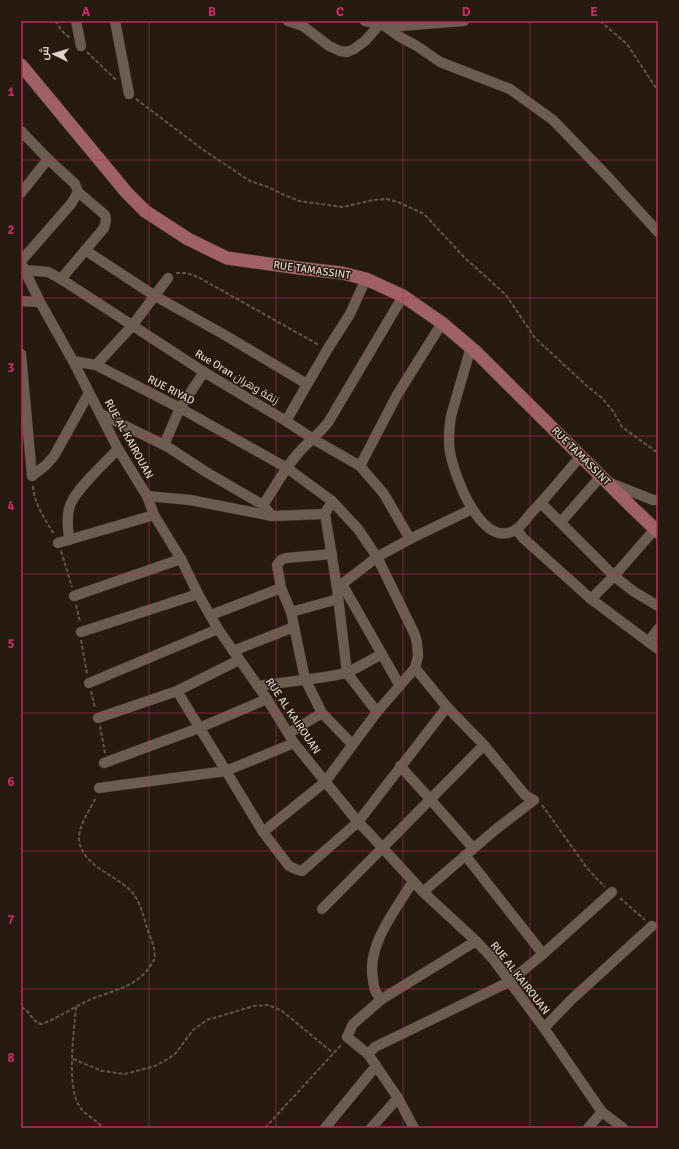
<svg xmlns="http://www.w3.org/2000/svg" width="679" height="1149" viewBox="0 0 679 1149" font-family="Signika,Cairo,sans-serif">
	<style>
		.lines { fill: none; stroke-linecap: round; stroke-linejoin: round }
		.minor-casing { stroke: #3d332e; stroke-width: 11 }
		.major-casing { stroke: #3d332e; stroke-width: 14 }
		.path { stroke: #61554b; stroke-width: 2; stroke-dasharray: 4 2; stroke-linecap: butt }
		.minor { stroke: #6d5d51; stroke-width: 10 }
		.major { stroke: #a06164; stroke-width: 13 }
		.grid { fill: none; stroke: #c52b66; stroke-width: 1; stroke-opacity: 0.55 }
		.labels { text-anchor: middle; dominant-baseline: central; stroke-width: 3; stroke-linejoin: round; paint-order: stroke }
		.street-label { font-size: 11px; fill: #ded4cd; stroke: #271a10 }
		.neatline { fill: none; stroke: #c52b66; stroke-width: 1.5 }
		.grid-label { font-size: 13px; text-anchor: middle; font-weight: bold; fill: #c52b66 }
	</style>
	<rect width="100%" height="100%" fill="#271a10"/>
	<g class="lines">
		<defs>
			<g id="minor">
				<path d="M76,21L81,46"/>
				<path d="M115,21L129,94"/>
				<path d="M288,21L303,26L329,46L340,51L347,52L354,49L365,41L380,24"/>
				<path d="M365,21L383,25L400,26L464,21"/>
				<path d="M383,25L400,37L417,46L440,62L510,89L553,120L609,178L658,232"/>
				<path d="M21,131L48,159L75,184L78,192L71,204L21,261"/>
				<path d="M21,193L48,159"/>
				<path d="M85,250L155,296L223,334L307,384"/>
				<path d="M21,263L40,302L73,361L118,449L147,496L154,515L181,559L198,594L218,629L267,699L294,743L358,822L368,832L423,892L476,941L493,959L544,1028L602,1112L623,1128"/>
				<path d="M24,270L48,272L61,279L204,372L286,421L313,439L360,466L384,494L410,539"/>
				<path d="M61,279L104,228L106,220L105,215L78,192"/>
				<path d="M21,301L40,302"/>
				<path d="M471,347L451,416C449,428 448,440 450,452C454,475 482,553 517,529C522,525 527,518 531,513C549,495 564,475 581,456"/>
				<path d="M21,354L32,476"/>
				<path d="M73,361L96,365L180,408L287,468L332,501L358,529L377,557L415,635L417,643L418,656L415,668L377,712L325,782L263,832"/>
				<path d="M96,365L132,326L168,278"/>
				<path d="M101,414L168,447L206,472L263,505L272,516"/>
				<path d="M286,421L327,350L350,314L366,279"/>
				<path d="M164,445L180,408L204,372"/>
				<path d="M360,466L397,395L442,323"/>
				<path d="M32,476L46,465L54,456L89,393"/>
				<path d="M608,482L653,500H658"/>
				<path d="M147,496L190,500L272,516L325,514"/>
				<path d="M332,501L325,514L337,588L347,673L377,712"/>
				<path d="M541,503L614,576L633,591L658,606"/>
				<path d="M263,505C276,486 288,462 305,446C313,438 322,431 329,421L403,296"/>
				<path d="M561,522L601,476"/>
				<path d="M516,529L523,538L591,599L658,649"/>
				<path d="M69,540C68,528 66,514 71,503C79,486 105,463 118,449"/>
				<path d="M58,543L154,515"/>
				<path d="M332,554L286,558L281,560L277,565L281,588L291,612L305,679L322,713L352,744"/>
				<path d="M342,584L400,686"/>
				<path d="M337,588L377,557L410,539L472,509"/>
				<path d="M74,596L181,559"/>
				<path d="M591,599L614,576L655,529"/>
				<path d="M291,612L338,599"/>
				<path d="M211,615L281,588"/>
				<path d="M81,632L198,594"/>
				<path d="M648,642L658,629"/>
				<path d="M233,651L294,627"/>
				<path d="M415,668L447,707L484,745L525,795L534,800L495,830L423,892"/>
				<path d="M89,683L218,629"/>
				<path d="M258,686L325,677L347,673L382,654"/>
				<path d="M98,718L177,691L239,660"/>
				<path d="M289,733L322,713"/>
				<path d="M294,743L226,771L263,832L289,866L298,870L302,871L358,822L447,707"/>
				<path d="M104,763L199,728L267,699"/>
				<path d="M400,766L430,799L473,848"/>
				<path d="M99,788L226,771L177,691"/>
				<path d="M465,855L543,954"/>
				<path d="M413,881C396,910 366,945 373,980C374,988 375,994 382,999L476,941"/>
				<path d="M322,909L484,745"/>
				<path d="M382,999L353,1024L347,1037L368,1054L375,1047L509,982L543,954L612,892"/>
				<path d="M544,1028L571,1000L652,926"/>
				<path d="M368,1054L398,1098L414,1128"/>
				<path d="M325,1128L376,1066"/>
				<path d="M371,1128L398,1098"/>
				<path d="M588,1128L602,1112"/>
			</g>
			<path id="major" d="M21,65L127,193L145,211L188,239L227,258L298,268L342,273L366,279L403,296L442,323L476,352L634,509L658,532"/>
		</defs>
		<use href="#minor" class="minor-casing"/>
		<use href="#major" class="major-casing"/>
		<g class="path">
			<path d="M55,21L63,32L70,38"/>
			<path d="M600,21L627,44L658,91"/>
			<path d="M87,52L117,81"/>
			<path d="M136,99L202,149L250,181L268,187L282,194L299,201L343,207L373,200L387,199L400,203L424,214L464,257L506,295L535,338L587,386L602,398L613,411L622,427L658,453"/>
			<path d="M176,273H186L198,277L319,345"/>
			<path d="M33,486C34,504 45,519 54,534"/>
			<path d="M61,551L72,587"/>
			<path d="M76,605L80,622"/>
			<path d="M81,640L87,674"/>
			<path d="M91,691L95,708"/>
			<path d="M100,726L105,753"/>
			<path d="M542,805L587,868L595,877L605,887"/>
			<path d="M620,898L645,920"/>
			<path d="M76,1007C74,1032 66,1088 80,1107C86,1116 97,1120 103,1128"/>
			<path d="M21,1008H23C31,1013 32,1022 42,1024C56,1019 69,1010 83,1003C104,992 127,991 145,973C148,969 152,964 154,960C157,950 150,937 147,928C143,915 140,899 129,889C114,875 87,867 80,845C75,829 90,811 96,797"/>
			<path d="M73,1059L102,1071L125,1074L155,1066L166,1060L175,1054L193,1030L207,1020L254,1006L269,1005L282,1011L333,1053"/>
			<path d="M265,1128L341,1045"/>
		</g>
		<use href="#minor" class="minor"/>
		<use href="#major" class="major"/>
	</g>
	<path class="grid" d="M149,21V1128M276,21V1128M403,21V1128M530,21V1128M21,160H658M21,298H658M21,436H658M21,574H658M21,713H658M21,851H658M21,989H658"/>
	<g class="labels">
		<g class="street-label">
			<text transform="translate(312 270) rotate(8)">RUE TAMASSINT</text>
			<text transform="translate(237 377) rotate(31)">Rue Oran زنقة وهران</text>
			<text transform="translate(171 390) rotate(27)">RUE RIYAD</text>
			<text transform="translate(129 439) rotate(61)">RUE AL KAIROUAN</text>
			<text transform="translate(581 456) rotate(45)">RUE TAMASSINT</text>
			<text transform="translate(293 716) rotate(56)">RUE AL KAIROUAN</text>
			<text transform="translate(520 978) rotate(52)">RUE AL KAIROUAN</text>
		</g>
	</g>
	<rect width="679" height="1149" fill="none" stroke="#271a10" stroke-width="44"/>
	<g transform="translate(54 54) rotate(275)" stroke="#271a10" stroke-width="3" paint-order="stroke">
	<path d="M0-3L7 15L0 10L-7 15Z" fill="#ded4cd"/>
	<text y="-6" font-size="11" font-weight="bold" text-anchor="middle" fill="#ded4cd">ش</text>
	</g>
	<rect x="22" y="22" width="635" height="1105" class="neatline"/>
	<g class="grid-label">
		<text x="86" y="16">A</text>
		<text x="212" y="16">B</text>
		<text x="340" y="16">C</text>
		<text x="466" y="16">D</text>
		<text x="594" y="16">E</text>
		<text x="11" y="96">1</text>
		<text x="11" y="234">2</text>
		<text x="11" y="372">3</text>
		<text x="11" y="510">4</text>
		<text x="11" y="648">5</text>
		<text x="11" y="786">6</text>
		<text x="11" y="924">7</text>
		<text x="11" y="1062">8</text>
	</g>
</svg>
